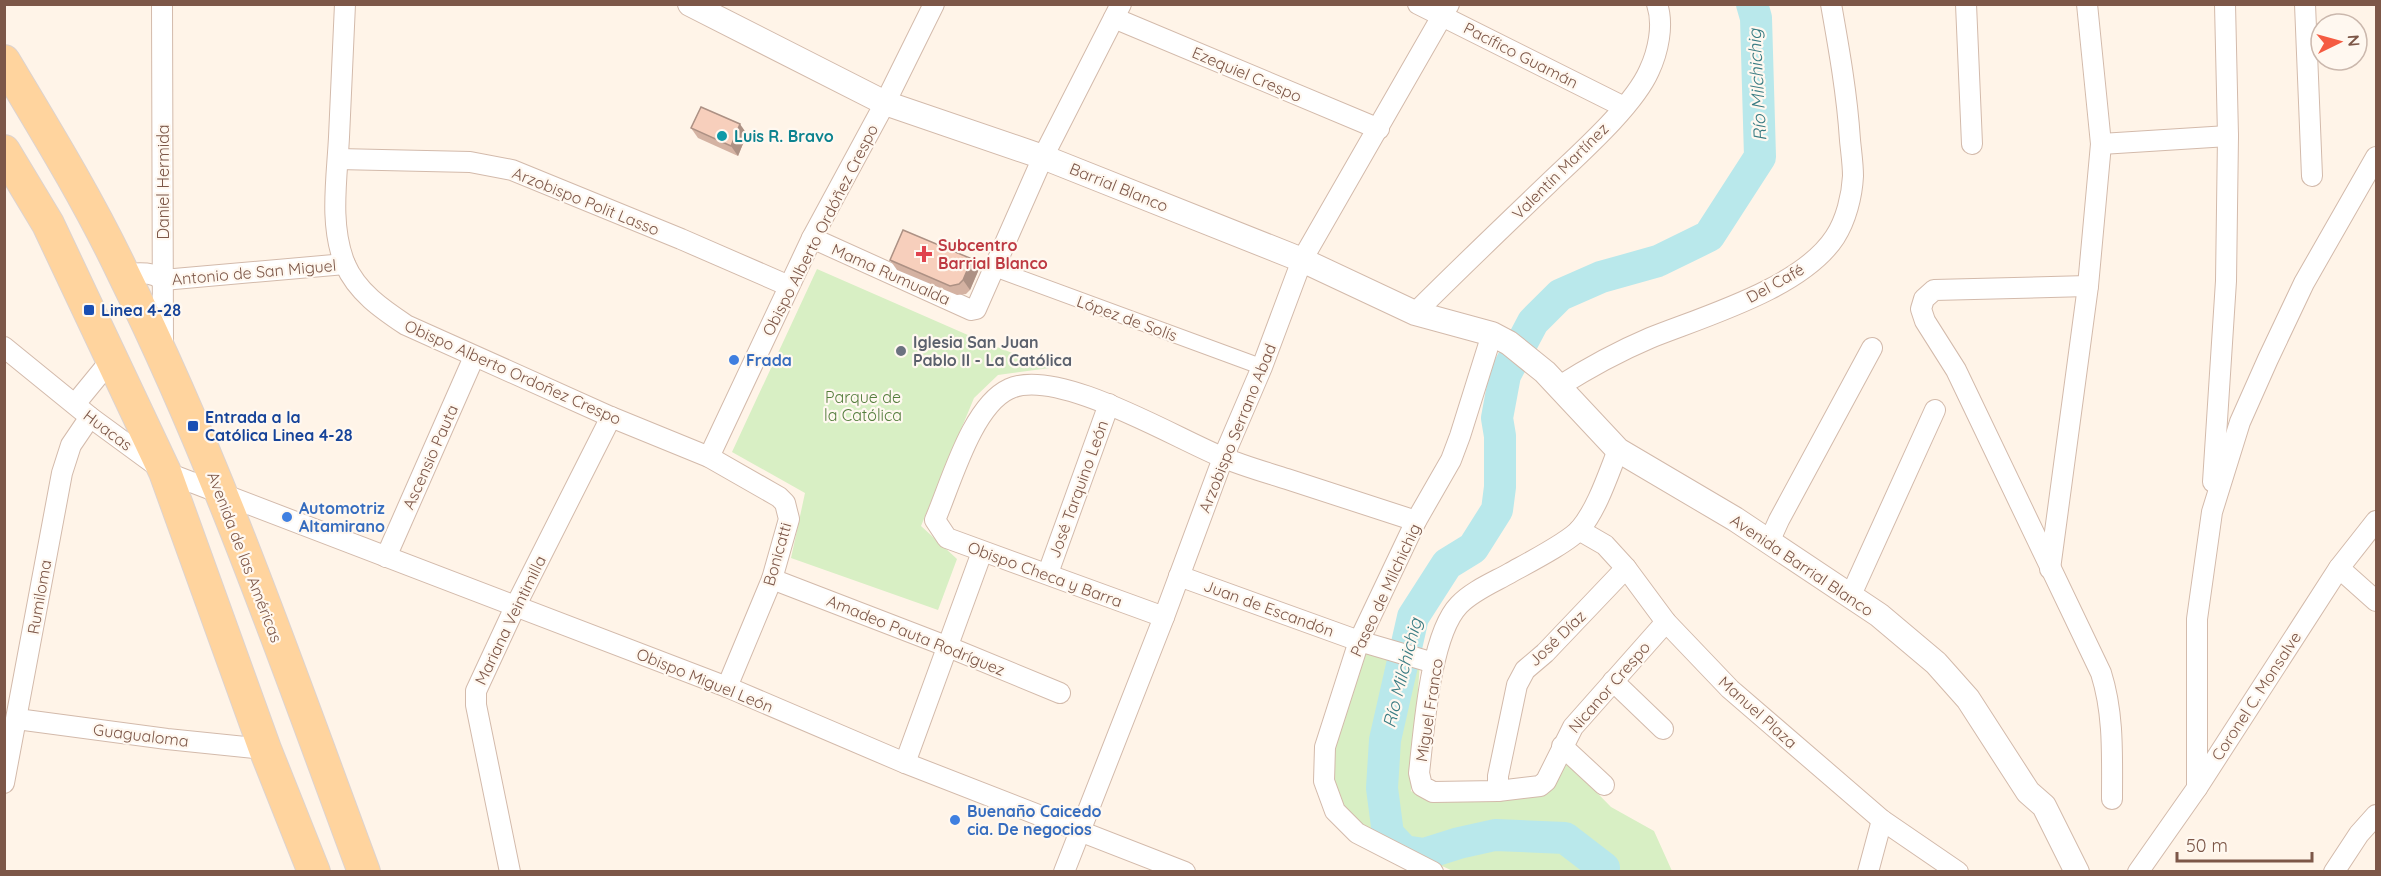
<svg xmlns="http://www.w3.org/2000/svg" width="2381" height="876" viewBox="0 0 2381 876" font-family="Quicksand,sans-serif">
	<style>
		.green { fill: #d8efc4 }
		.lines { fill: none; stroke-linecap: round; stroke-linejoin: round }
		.river { stroke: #b9e8eb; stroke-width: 32 }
		.pedestrian-casing { stroke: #d3baab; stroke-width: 17 }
		.minor-casing { stroke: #d3baab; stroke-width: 22 }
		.tertiary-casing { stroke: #d3baab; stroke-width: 26 }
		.primary-casing { stroke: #ddd3cf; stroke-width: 34 }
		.pedestrian { stroke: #fff; stroke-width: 15 }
		.minor { stroke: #fff; stroke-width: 20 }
		.tertiary { stroke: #fff; stroke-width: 24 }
		.primary { stroke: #ffd49e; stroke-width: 32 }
		.wall { fill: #d4b2a2 }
		.shaded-wall { fill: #ad9184 }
		.building { fill: #f7cfbc; stroke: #ad9184; stroke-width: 1.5 }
		.culture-dot { fill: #0f9aa8; stroke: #fff8f0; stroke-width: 2 }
		.health-dot { fill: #e0444e; stroke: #fff8f0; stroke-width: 2 }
		.transit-dot { fill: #1a4fb4; stroke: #fff8f0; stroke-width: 2 }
		.worship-dot { fill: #6b7280; stroke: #fff8f0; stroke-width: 2 }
		.shop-dot { fill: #3f7fe0; stroke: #fff8f0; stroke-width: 2 }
		.labels { text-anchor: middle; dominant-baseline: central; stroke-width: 4.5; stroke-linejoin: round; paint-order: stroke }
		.street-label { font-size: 16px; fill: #7d5748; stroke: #fff8f0 }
		.culture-label { font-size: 16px; font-weight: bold; fill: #0d838f; stroke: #fff8f0; text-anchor: start }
		.health-label { font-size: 16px; font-weight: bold; fill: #be3a42; stroke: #fff8f0; text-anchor: start }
		.transit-label { font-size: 16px; font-weight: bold; fill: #164399; stroke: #fff8f0; text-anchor: start }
		.worship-label { font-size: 16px; font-weight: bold; fill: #5b616d; stroke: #fff8f0; text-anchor: start }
		.shop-label { font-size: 16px; font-weight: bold; fill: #366cbe; stroke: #fff8f0; text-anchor: start }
		.park-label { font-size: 16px; fill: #547d3c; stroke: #fff8f0 }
		.water-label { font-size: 18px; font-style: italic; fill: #3a7c83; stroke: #fff8f0 }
	</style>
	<rect width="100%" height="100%" fill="#fff4e8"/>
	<g class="green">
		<path d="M817,269L977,339L1050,368L998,375L974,398L921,526L957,559L938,610L791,558L805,493L732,452Z"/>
		<path d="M1366,645L1420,662L1411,791L1429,802L1542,789L1564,759L1611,807L1654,831L1672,871H1453L1359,828L1341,806L1334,778L1331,746Z"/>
	</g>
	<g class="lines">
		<path class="river" d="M1602,872L1604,868L1565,838L1495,835L1459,843L1424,854L1404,851L1388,834L1382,788L1385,740L1413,617L1447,564L1473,548L1497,510L1500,487V436L1497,418L1505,375L1533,322L1560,295L1601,277L1658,261L1709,236L1760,157L1756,18L1752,4"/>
		<defs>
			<path id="pedestrian" d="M993,268L1262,367"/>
			<g id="minor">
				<path d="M162,4L163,347"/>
				<path d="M345,4C343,49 341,93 339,137C337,178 329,225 345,264C357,292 382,309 406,325L611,417L709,457L779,497L785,503L789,519L772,579L727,687"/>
				<path d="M1418,4L1624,107"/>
				<path d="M1966,4L1972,144"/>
				<path d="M2305,4L2312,176"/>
				<path d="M1114,18L1379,129"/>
				<path d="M2101,144L2228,136"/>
				<path d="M338,159L470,162L512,170L681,239L789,286"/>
				<path d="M812,238L971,310L976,309L1043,157L1121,4"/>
				<path d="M124,274C139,273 150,271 163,280"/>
				<path d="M163,280L345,264"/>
				<path d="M2088,286L1934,290L1924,299L1921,309L1925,321L1956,370L2101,673C2114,714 2112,756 2112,799"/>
				<path d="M1415,313C1459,269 1504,226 1549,183C1578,155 1633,107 1649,71C1658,52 1664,25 1657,4"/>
				<path d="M4,347L90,417L165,472L727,687L905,763L1185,872"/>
				<path d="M1558,387C1588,368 1617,352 1650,338C1705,316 1802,288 1835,237C1846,220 1852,196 1853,176C1853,164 1851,151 1850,140C1847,94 1839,49 1831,4"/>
				<path d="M75,404L111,360"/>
				<path d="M1618,450C1608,475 1597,509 1580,529C1569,542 1526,564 1510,573C1494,582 1472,591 1459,605C1430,635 1424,730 1419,773L1422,786L1433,792L1498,791L1540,786L1546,781L1573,727L1666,622"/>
				<path d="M709,457L812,238L885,103L934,4"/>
				<path d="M2213,482L2226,281L2228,136L2225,4"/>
				<path d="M1579,530L1605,545L1626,568L1666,622L1730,689L1882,820L1958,872"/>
				<path d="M1769,542L1779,520L1872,348"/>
				<path d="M386,557L474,357"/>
				<path d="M2339,568L2376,601"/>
				<path d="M2050,569L2088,286L2101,144L2087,4"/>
				<path d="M1048,573L1109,404"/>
				<path d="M1179,576L1359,641L1434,663"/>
				<path d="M772,579L946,646L1060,693"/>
				<path d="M1850,597L1935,410"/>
				<path d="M1164,617L947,538L935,520C951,483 972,406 1009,389C1056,366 1175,438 1222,457C1243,466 1265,472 1287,479C1330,493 1373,507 1416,521"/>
				<path d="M1613,681L1663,729"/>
				<path d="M17,719L167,739L265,749"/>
				<path d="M1562,746L1604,785"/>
				<path d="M905,763L982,552"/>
				<path d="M4,783L62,473L71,445L90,417"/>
				<path d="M2197,788V619L2212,512L2240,422L2268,359L2304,283L2376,157"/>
				<path d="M1498,791V776L1517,685L1525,670L1545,653L1626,568"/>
				<path d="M510,872L476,705V691L515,607L611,417"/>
				<path d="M1064,872L1164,617L1223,458L1262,367L1302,260L1449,4"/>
				<path d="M1433,872L1357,833L1335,811L1324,781L1325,747L1359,641L1416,521L1451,460L1460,436L1492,334"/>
				<path d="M1868,872L1882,820"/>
				<path d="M2138,872L2197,788L2339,568L2376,521"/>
				<path d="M2334,872L2359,834L2376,815"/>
			</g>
			<path id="tertiary" d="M690,4L885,103L1043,157L1302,260L1415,313L1492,334L1509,343L1545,372L1618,450L1735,519L1879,615L1936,663L1968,699L2028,792L2044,806L2077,872"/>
			<g id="primary">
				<path d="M4,61C46,131 89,201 124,275C219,467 289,671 364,872"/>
				<path d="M4,151L48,224L165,472L265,749L314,872"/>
			</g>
		</defs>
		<use href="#pedestrian" class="pedestrian-casing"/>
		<use href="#minor" class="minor-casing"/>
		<use href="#tertiary" class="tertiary-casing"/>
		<use href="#primary" class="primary-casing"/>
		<use href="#pedestrian" class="pedestrian"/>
		<use href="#minor" class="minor"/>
		<use href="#tertiary" class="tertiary"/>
		<use href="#primary" class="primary"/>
	</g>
	<g class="wall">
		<path d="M691,128L747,134L738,156L698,138Z"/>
		<path d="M890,260L979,269L970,290L966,294L957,295L897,270Z"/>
	</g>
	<g class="shaded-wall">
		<path d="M740,124L747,134L738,156L731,146Z"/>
		<path d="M972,259L979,269L970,290L963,280Z"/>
	</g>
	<g class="building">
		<path d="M701,107L740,124L731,146L691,128Z"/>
		<path d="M903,230L972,259L963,280L959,284L950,286L890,260Z"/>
	</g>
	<circle class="culture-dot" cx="722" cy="136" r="6"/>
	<path class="health-dot" d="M921 245h6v6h6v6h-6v6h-6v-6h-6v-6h6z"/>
	<g class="transit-dot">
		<rect x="83" y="304" width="12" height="12" rx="3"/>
		<rect x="187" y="420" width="12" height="12" rx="3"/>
	</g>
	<circle class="worship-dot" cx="901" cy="351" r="6"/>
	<g class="shop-dot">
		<circle cx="734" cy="360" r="6"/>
		<circle cx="287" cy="517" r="6"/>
		<circle cx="955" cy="820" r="6"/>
	</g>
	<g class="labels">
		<g class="street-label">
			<text transform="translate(1521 55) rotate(27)">Pacífico Guamán</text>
			<text transform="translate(1247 74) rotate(23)">Ezequiel Crespo</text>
			<text transform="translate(1560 171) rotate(-45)">Valentín Martínez</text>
			<text transform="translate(163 182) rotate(-90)">Daniel Hermida</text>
			<text transform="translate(1119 187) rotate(22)">Barrial Blanco</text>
			<text transform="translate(586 201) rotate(22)">Arzobispo Polit Lasso</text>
			<text transform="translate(820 230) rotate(-63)">Obispo Alberto Ordóñez Crespo</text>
			<text transform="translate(254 272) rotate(-5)">Antonio de San Miguel</text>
			<text transform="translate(891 274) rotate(24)">Mama Rumualda</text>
			<text transform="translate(1775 283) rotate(-29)">Del Café</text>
			<text transform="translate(1127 318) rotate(20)">López de Solís</text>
			<text transform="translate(513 372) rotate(24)">Obispo Alberto Ordoñez Crespo</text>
			<text transform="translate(1237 428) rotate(-68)">Arzobispo Serrano Abad</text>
			<text transform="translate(108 430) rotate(37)">Huacas</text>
			<text transform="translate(430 457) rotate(-66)">Ascensio Pauta</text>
			<text transform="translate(1078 489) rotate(-70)">José Tarquino León</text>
			<text transform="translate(777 554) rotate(-74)">Bonicatti</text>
			<text transform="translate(245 557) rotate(69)">Avenida de las Américas</text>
			<text transform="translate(1802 565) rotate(34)">Avenida Barrial Blanco</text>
			<text transform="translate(1045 574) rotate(20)">Obispo Checa y Barra</text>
			<text transform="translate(1385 590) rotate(-65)">Paseo de Milchichig</text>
			<text transform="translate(39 597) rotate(-80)">Rumiloma</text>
			<text transform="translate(1269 608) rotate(20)">Juan de Escandón</text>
			<text transform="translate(510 620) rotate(-64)">Mariana Veintimilla</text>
			<text transform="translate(916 635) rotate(22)">Amadeo Pauta Rodríguez</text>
			<text transform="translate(1557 638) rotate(-44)">José Díaz</text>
			<text transform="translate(705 680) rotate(22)">Obispo Miguel León</text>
			<text transform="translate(1609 687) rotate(-49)">Nicanor Crespo</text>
			<text transform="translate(2256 696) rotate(-57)">Coronel C. Monsalve</text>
			<text transform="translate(1429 710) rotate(-81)">Miguel Franco</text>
			<text transform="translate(1758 712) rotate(42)">Manuel Plaza</text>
			<text transform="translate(141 735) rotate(7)">Guagualoma</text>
		</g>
		<g class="culture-label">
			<text x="734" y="136">Luis R. Bravo</text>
		</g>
		<g class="health-label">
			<text x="938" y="245">Subcentro<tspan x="938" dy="18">Barrial Blanco</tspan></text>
		</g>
		<g class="transit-label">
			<text x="101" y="310">Linea 4-28</text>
			<text x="205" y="417">Entrada a la<tspan x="205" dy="18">Católica Linea 4-28</tspan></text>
		</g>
		<g class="worship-label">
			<text x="913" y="342">Iglesia San Juan<tspan x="913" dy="18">Pablo II - La Católica</tspan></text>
		</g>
		<g class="shop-label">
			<text x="746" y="360">Frada</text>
			<text x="299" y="508">Automotriz<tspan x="299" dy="18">Altamirano</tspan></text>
			<text x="967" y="811">Buenaño Caicedo<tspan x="967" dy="18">cia. De negocios</tspan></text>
		</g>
		<g class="park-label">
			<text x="863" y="397">Parque de<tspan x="863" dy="18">la Católica</tspan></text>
		</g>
		<g class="water-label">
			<text transform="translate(1757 85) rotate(-93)">Río Milchichig</text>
			<text transform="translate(1402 673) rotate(-76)">Río Milchichig</text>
		</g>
	</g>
	<rect width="2381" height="876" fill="none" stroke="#7d5748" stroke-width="12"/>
	<g transform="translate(2339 42) rotate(85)"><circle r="28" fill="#fff8f0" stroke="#cbb8ad" stroke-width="1.5"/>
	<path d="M0-4.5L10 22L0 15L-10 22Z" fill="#f55b41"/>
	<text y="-9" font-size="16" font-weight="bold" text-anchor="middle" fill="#7d5748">N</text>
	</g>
	<path d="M2177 852v9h135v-9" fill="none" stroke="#7d5748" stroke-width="3"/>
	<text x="2186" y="852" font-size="18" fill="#7d5748" stroke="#fff8f0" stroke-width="4.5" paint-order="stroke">50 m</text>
</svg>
